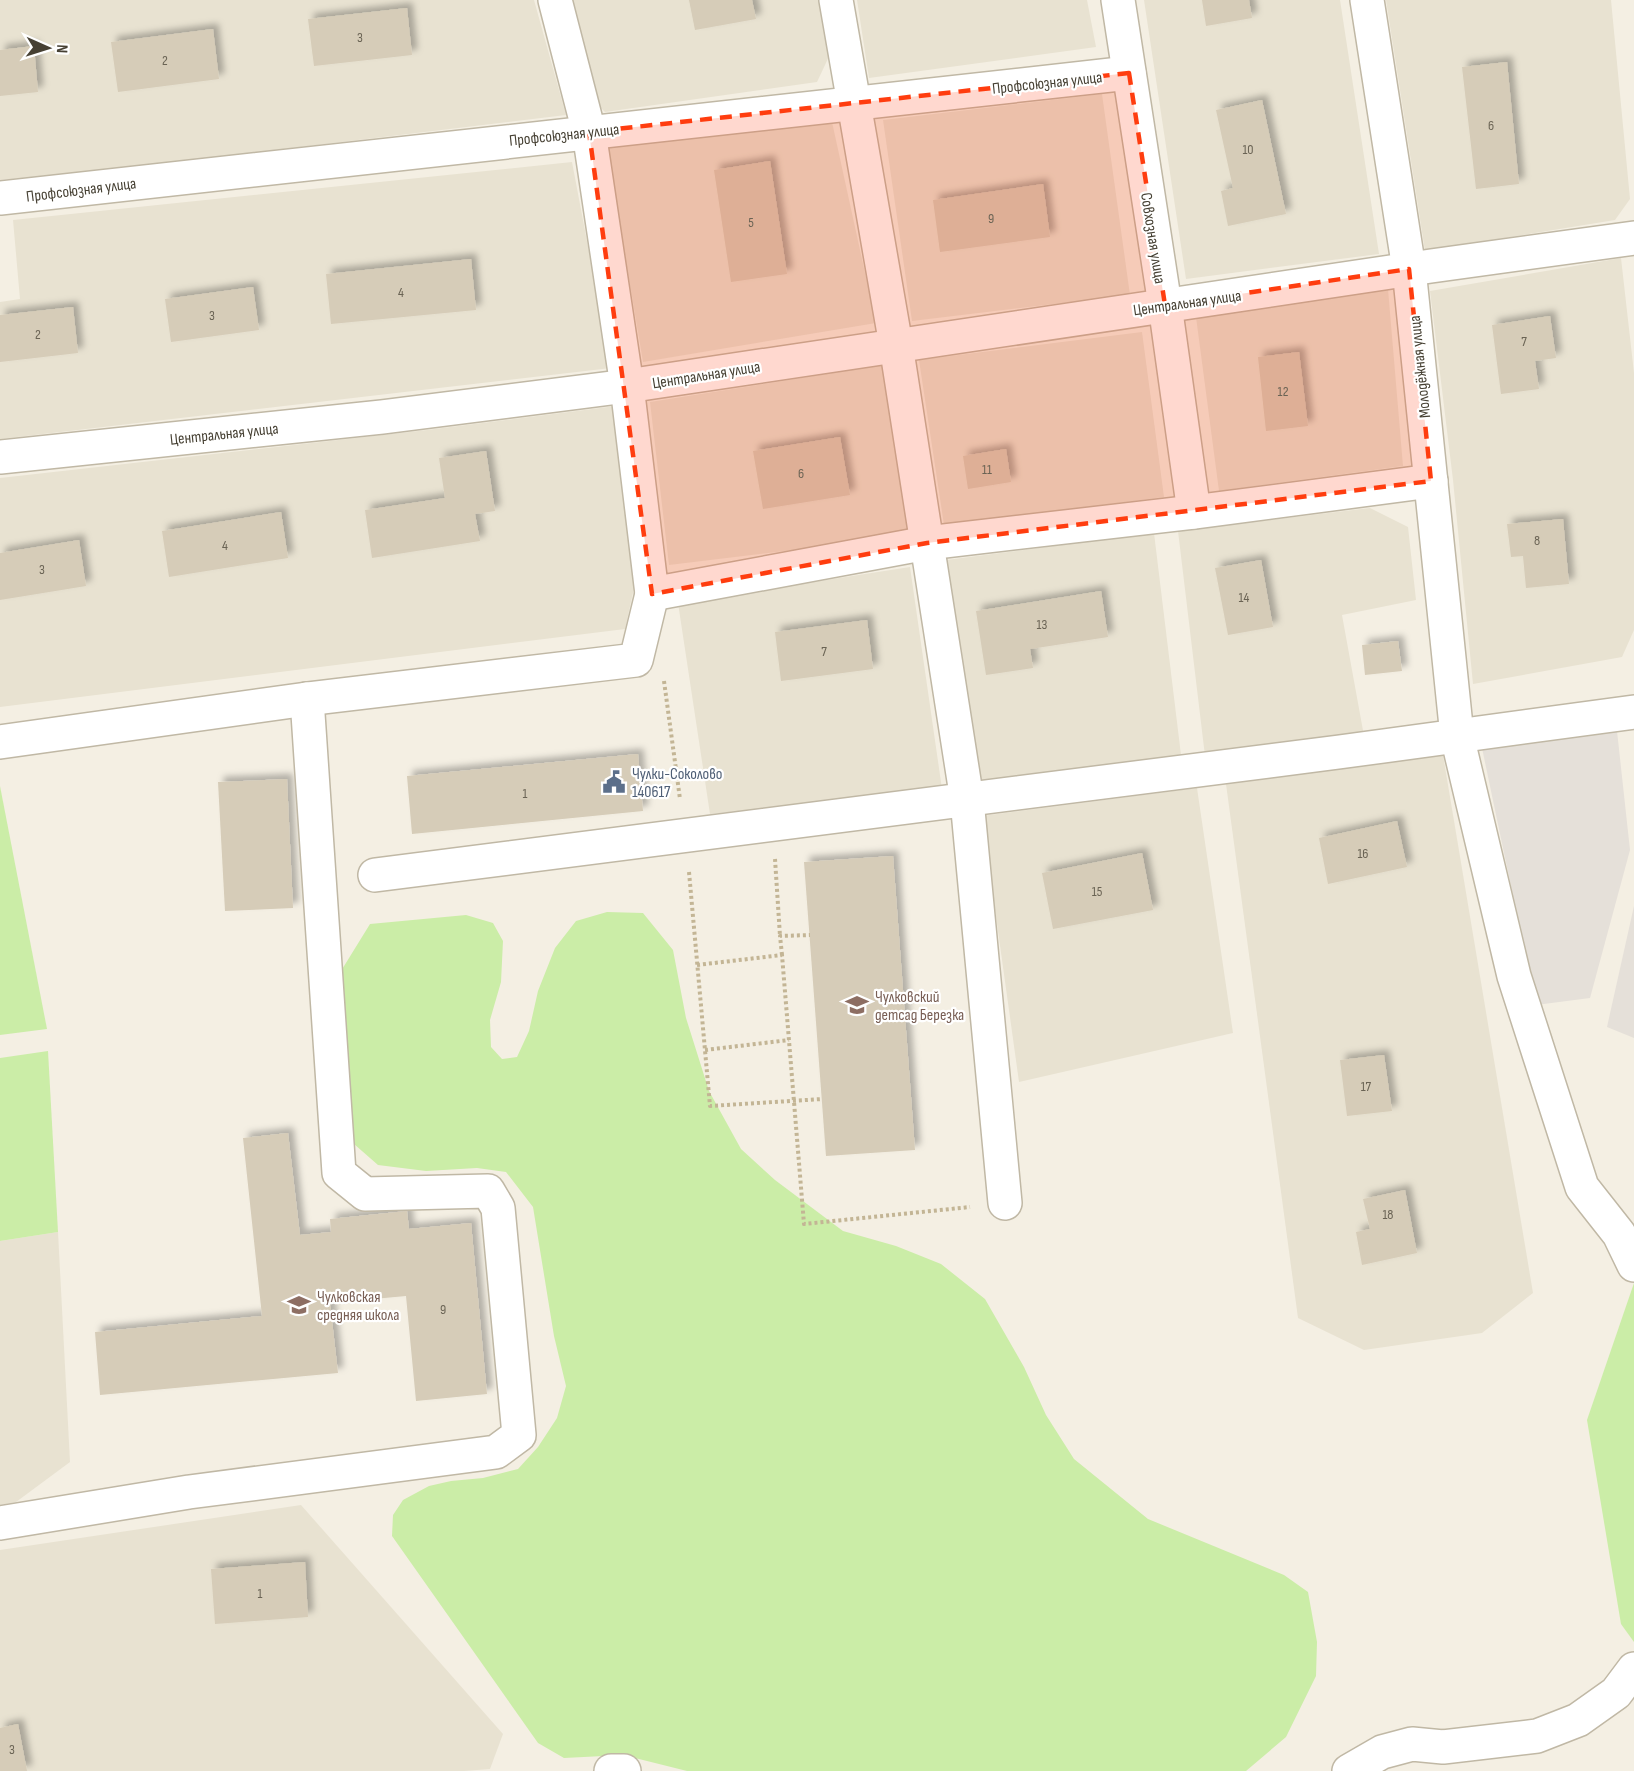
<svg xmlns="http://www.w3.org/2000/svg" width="1634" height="1771" font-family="'Sofia Sans Condensed',sans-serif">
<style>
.residential{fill:#e8e2d1}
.industrial{fill:#e5e0d9}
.green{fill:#cbeda7}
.building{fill:#d6ccb8;filter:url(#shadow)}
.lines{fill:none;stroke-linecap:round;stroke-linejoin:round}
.minor-casing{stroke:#c0b8a5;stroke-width:36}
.path{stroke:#c3b595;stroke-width:4;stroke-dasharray:3 3;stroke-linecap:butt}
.minor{stroke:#fff;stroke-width:33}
.marked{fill:#ff3d0f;fill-opacity:0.2;stroke:#ff3d0f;stroke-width:4.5;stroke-dasharray:12 8;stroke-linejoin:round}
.labels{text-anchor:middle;stroke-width:4.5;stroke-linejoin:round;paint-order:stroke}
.number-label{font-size:14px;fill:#6a6354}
.street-label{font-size:16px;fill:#464033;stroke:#fff}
.service-label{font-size:16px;fill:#4e5e75;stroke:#fff;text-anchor:start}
.education-label{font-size:16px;fill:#785e54;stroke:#fff;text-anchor:start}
</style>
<defs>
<filter id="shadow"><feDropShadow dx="5.5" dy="-5.5" stdDeviation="3" flood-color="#0004"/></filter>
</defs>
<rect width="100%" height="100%" fill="#f4efe3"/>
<!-- residential -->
<g class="residential">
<polygon points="0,0 534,0 566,115 101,171 0,180"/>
<polygon points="571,0 824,0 832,50 817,82 605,112 594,101"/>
<polygon points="857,0 1087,0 1096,47 869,78"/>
<polygon points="1144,0 1340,0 1379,254 1186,279"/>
<polygon points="1386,0 1611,0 1630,199 1615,220 1425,251"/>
<polygon points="1102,94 1130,295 912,321 883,120"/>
<polygon points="832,122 876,323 643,362 607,148"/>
<polygon points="572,162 611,368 0,439 0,302 20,299 13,220"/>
<polygon points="1621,258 1634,373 1634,630 1622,657 1473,684 1453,480 1430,291"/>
<polygon points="1388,289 1403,466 1219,491 1196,317"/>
<polygon points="1142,332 1164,497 944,525 919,360"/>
<polygon points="883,365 908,536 669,565 650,402"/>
<polygon points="616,406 638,570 625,629 0,707 0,478 427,430"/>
<polygon points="1370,508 1408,527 1416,600 1342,615 1364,736 1205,756 1178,531"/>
<polygon points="1154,533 1181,755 978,785 946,560"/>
<polygon points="910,567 942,789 710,814 678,603"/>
<polygon points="1443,755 1533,1293 1482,1333 1364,1350 1298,1318 1226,784"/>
<polygon points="1197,788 1233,1033 1019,1082 982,816"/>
<polygon points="58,1232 70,1462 16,1502 0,1505 0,1241"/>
<polygon points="301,1505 503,1734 490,1769 464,1771 0,1771 0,1550"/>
</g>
<!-- industrial -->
<g class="industrial">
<polygon points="1617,731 1630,850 1590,998 1536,1005 1482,748"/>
<polygon points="1634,906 1634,1038 1607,1027"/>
</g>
<!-- green -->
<g class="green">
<polygon points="0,786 47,1029 0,1035"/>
<polygon points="607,912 643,913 673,950 686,1018 709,1091 741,1149 775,1180 843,1231 896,1246 941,1264 985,1299 1024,1367 1046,1415 1074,1459 1148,1519 1284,1575 1308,1592 1317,1642 1316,1676 1286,1737 1246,1771 687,1771 623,1755 564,1758 538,1743 392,1536 393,1515 403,1500 429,1486 451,1481 483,1478 518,1469 538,1447 557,1418 566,1386 554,1336 533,1207 506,1172 477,1168 426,1171 378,1165 354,1144 341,971 370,924 466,915 493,923 503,941 501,982 490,1020 491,1047 502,1059 517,1057 529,1031 538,991 555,948 576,921"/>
<polygon points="48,1051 58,1232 0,1241 0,1058"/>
<polygon points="1634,1283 1634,1642 1621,1624 1587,1420"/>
</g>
<!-- building -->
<g class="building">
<polygon points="689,0 752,0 756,19 695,30"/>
<polygon points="1202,0 1249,0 1252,18 1206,26"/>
<polygon points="407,8 412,55 314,66 308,19"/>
<polygon points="213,29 219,79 118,92 111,42"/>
<polygon points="34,46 38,92 0,96 0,50"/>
<polygon points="1507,62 1519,184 1476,189 1462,67"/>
<polygon points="1262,100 1286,214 1228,226 1221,191 1233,188 1216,110"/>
<polygon points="770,161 787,274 731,282 714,170"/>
<polygon points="1043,184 1050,237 940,252 933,200"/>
<polygon points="471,259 476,310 331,324 326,274"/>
<polygon points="253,287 259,330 171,342 165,299"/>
<polygon points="73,307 78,353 0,362 0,315"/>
<polygon points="1550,316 1556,358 1535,361 1539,389 1501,394 1492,325"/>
<polygon points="1299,352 1308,426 1266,431 1258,357"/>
<polygon points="840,437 850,495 763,509 753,451"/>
<polygon points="1006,449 1011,482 968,489 963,456"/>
<polygon points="486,451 495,511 475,514 480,541 372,558 365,510 445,498 439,458"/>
<polygon points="281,512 288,558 169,577 162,531"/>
<polygon points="1563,519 1569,584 1526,588 1523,556 1511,557 1507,524"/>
<polygon points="79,540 86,586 0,600 0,553"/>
<polygon points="1261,560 1273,627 1228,635 1215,568"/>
<polygon points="1101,591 1108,637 1030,649 1033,668 986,675 976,611"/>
<polygon points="867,620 873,669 781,681 775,632"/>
<polygon points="1398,641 1402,671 1365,675 1362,645"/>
<polygon points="638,754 643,811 412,834 407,776"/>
<polygon points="287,779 293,908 225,911 218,782"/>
<polygon points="1397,821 1407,867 1328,884 1319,838"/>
<polygon points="1142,853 1153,910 1053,929 1042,873"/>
<polygon points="893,856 915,1150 826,1156 804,862"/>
<polygon points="1384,1055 1392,1111 1347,1116 1340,1060"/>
<polygon points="288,1133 300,1235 331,1232 330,1219 407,1211 409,1229 471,1223 487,1394 416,1401 406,1296 330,1303 338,1373 100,1395 95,1332 262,1316 243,1138"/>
<polygon points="1405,1190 1417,1253 1362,1265 1356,1232 1370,1229 1363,1199"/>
<polygon points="305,1562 308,1617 215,1624 211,1569"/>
<polygon points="18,1724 27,1771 0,1771 0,1728"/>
</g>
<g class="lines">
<!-- minor casing -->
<g class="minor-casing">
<g id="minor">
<polyline points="555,0 589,132 627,386 652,594 927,543 1194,512 1431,481"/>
<polyline points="836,0 896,345 967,800 1005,1203"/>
<polyline points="1118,0 1165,305 1194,512"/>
<polyline points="1367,0 1409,269 1457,736 1514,976 1582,1187 1619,1234 1634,1265"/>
<polyline points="0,198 1129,73"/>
<polyline points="0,457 382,417 627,386 1431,266 1634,238"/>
<polyline points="0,742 307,699 636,660 652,594"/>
<polyline points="375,875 1339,752 1634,712"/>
<polyline points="0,1523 189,1492 496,1452 519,1435 498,1208 488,1191 365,1194 339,1173 307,699"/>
<polyline points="611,1771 624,1771"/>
<polyline points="1349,1771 1382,1752 1412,1744 1443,1747 1537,1736 1578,1720 1616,1693 1634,1669"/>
</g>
</g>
<!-- path -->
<g class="path">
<polyline points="664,681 680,799"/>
<polyline points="775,859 780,936"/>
<polyline points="689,872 710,1106 822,1099"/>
<polyline points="782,955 780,936 810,935"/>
<polyline points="697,965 782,955 804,1224 970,1207"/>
<polyline points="705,1050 789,1040"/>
</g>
<!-- minor -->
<use href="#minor" class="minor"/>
</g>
<!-- marked area -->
<path class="marked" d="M1129,73l36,232 244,-36 22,212 -504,62 -275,51 -63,-462z"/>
<!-- icons -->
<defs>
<g id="civic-bare" transform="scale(1.8)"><path d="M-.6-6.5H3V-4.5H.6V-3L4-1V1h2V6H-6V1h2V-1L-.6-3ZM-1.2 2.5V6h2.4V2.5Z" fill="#5c6f8a" stroke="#fff" stroke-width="2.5" paint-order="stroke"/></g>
<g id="school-bare" transform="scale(1.8)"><path d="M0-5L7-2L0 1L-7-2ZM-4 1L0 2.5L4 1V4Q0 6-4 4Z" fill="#8d6e63" stroke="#fff" stroke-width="2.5" paint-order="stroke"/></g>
</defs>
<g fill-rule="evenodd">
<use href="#civic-bare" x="614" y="782"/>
<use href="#school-bare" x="857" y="1005"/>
<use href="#school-bare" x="299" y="1305"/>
</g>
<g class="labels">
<!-- number labels -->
<g class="number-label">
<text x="360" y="42">3</text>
<text x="165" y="65">2</text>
<text x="1491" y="130">6</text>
<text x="1248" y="154">10</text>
<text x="991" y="223">9</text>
<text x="751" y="227">5</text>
<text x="401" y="297">4</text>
<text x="212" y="320">3</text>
<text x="38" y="339">2</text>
<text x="1524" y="346">7</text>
<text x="1283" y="396">12</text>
<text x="987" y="474">11</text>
<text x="801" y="478">6</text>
<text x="1537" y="545">8</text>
<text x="225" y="550">4</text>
<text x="42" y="574">3</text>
<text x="1244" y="602">14</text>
<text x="1042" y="629">13</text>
<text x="824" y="656">7</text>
<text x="525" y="798">1</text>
<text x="1363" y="858">16</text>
<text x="1097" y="896">15</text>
<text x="1366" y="1091">17</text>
<text x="1388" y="1219">18</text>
<text x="443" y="1314">9</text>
<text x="260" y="1598">1</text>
<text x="12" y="1754">3</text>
</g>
<!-- street labels -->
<g class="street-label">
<text transform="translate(1047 82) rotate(-6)" y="6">Профсоюзная улица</text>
<text transform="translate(564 134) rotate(-6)" y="6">Профсоюзная улица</text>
<text transform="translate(81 189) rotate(-7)" y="6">Профсоюзная улица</text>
<text transform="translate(1154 238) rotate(81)" y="6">Совхозная улица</text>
<text transform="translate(1187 302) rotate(-8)" y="6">Центральная улица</text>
<text transform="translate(1419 367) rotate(-96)" y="6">Молодёжная улица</text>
<text transform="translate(706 374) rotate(-9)" y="6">Центральная улица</text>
<text transform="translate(224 433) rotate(-6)" y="6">Центральная улица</text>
</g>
<!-- service labels -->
<g class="service-label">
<text x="632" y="779">Чулки-Соколово<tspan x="632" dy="18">140617</tspan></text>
</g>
<!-- education labels -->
<g class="education-label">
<text x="875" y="1002">Чулковский<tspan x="875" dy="18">детсад Березка</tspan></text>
<text x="317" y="1302">Чулковская<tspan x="317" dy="18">средняя школа</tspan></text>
</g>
</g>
<!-- north arrow -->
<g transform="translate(48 48) rotate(93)" stroke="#ffffff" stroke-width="4.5" paint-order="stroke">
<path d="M0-4.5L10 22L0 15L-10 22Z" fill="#464033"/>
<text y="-9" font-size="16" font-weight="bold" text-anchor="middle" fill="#464033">N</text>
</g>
</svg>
